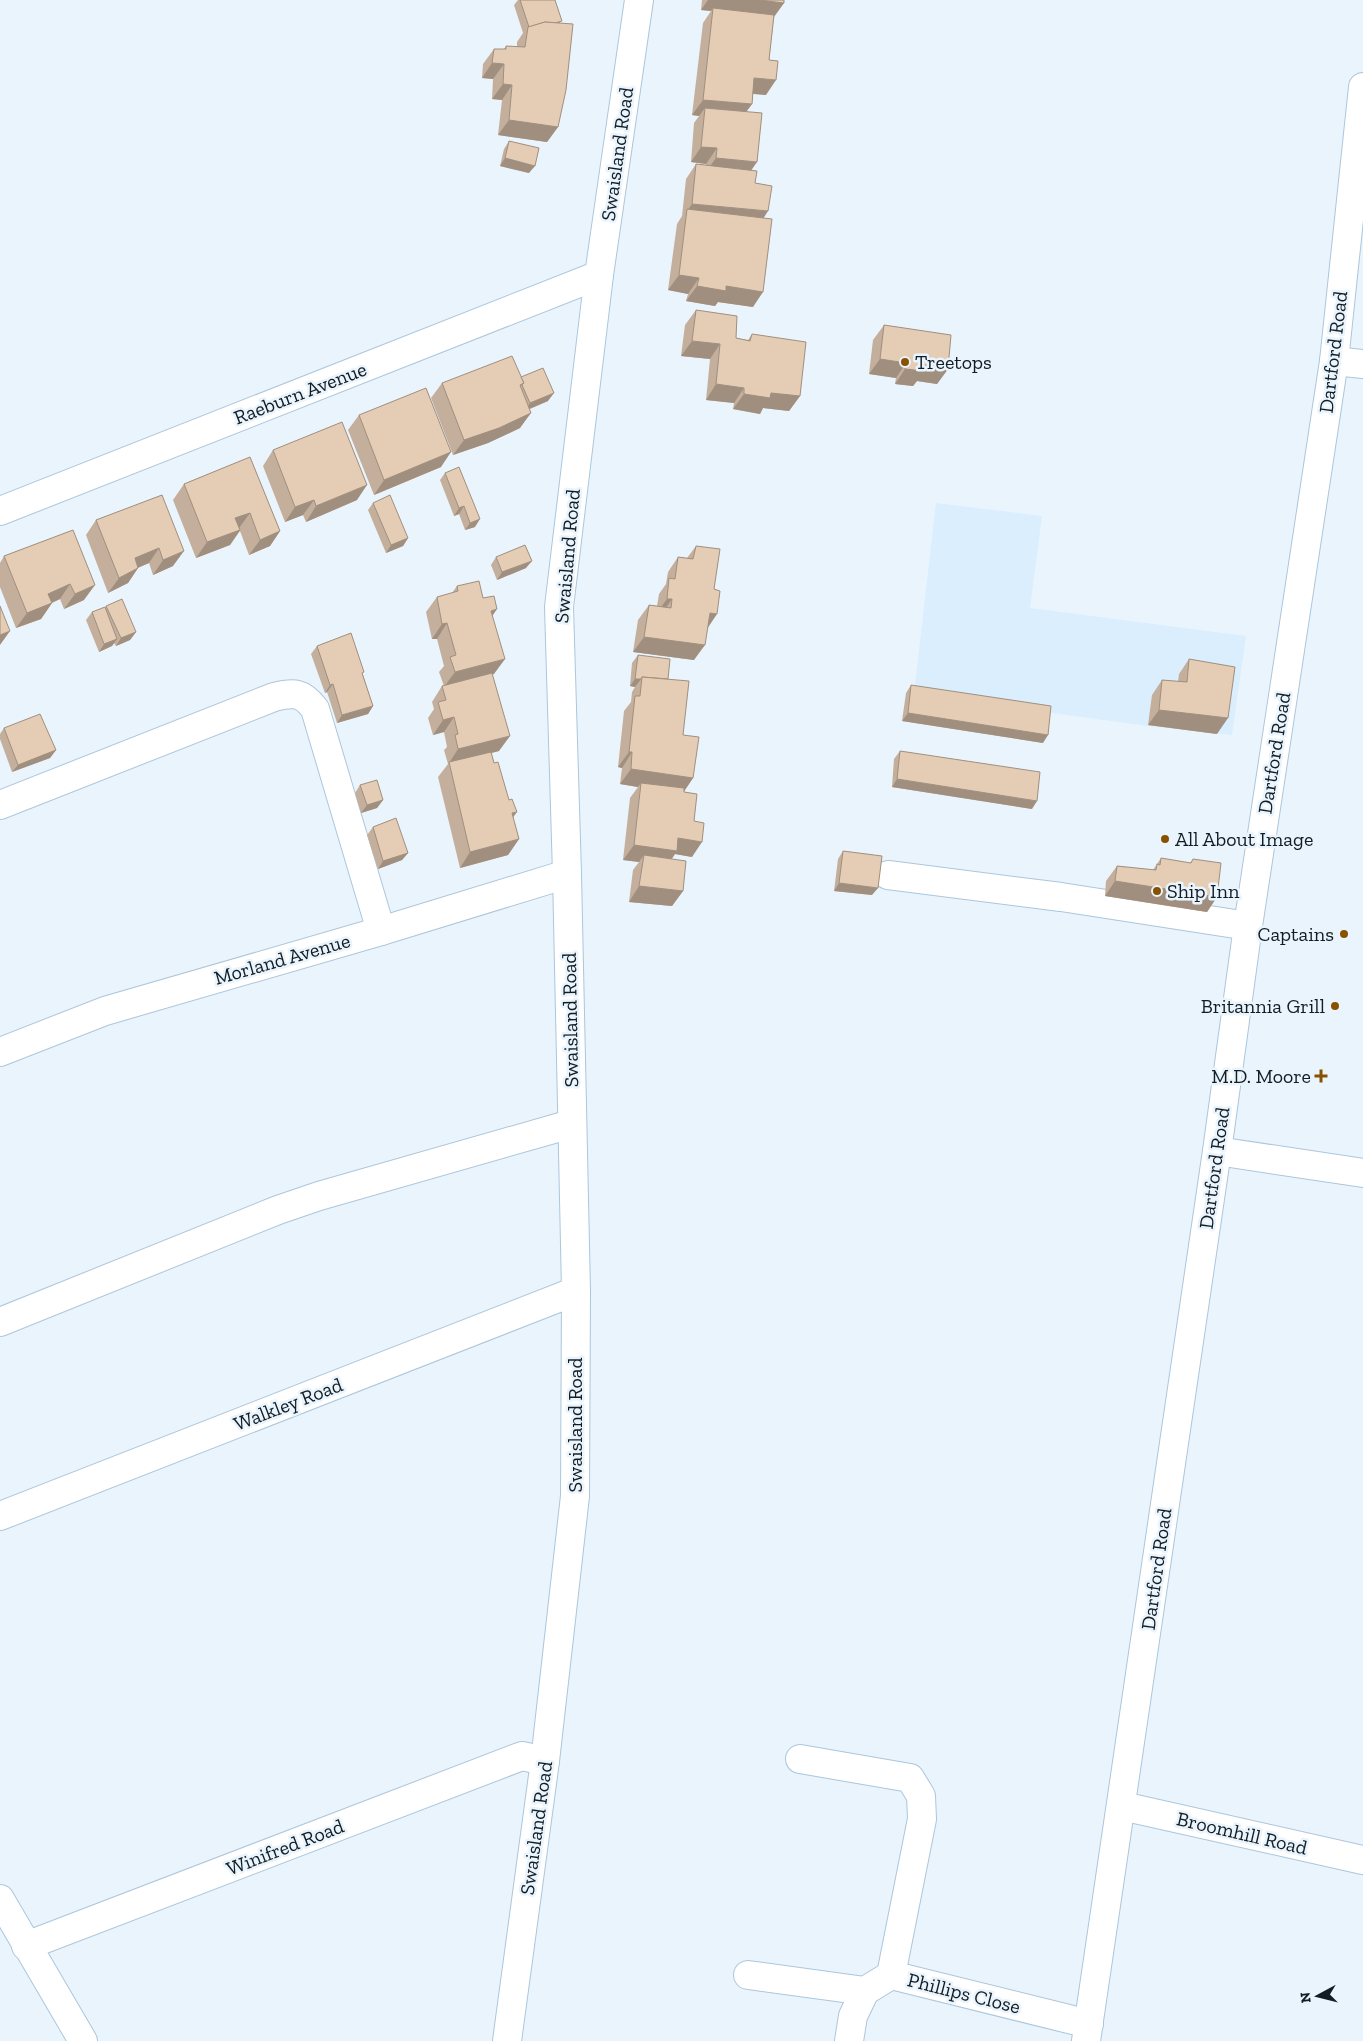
<svg xmlns="http://www.w3.org/2000/svg" width="1363" height="2041" font-family="'Zilla Slab',serif">
<style>
.built{fill:#daeefe}
.lines{fill:none;stroke-linecap:round;stroke-linejoin:round}
.minor-casing{stroke:#acc6db;stroke-width:30}
.major-casing{stroke:#acc6db;stroke-width:30}
.minor{stroke:#fff;stroke-width:28}
.major{stroke:#fff;stroke-width:28}
.wall{fill:#c4af9c}
.shaded-wall{fill:#a08f7f}
.building{fill:#e4ccb5;stroke:#a08f7f}
.poi-dot{fill:#885100;stroke:#eaf4fd;stroke-width:2}
.labels{text-anchor:middle;stroke-width:5;stroke-linejoin:round;paint-order:stroke}
.street-label{font-size:20px;fill:#121c23;stroke:#eaf4fd}
.poi-label{font-size:20px;fill:#121c23;stroke:#eaf4fd;text-anchor:start}
</style>
<rect width="100%" height="100%" fill="#eaf4fd"/>
<!-- built -->
<polygon class="built" points="936,503 1042,516 1030,608 1246,636 1232,735 1148,726 914,694"/>
<g class="lines">
<!-- minor casing -->
<g class="minor-casing">
<g id="minor">
<polyline points="1334,361 1363,364"/>
<polyline points="0,511 599,275"/>
<path d="M0,805l274,-108c20,-5 28,-5 41,12l66,222"/>
<polyline points="888,875 1061,897 1248,926"/>
<polyline points="0,1052 105,1011 381,931 567,874"/>
<polyline points="1217,1151 1363,1173"/>
<polyline points="0,1322 278,1210 319,1196 571,1124"/>
<polyline points="0,1516 576,1291"/>
<polyline points="800,1759 910,1778 921,1796 922,1819 891,1975"/>
<polyline points="1122,1806 1363,1860"/>
<polyline points="0,1899 83,2041"/>
<polyline points="26,1946 522,1756 545,1761"/>
<polyline points="748,1975 865,1991"/>
<polyline points="507,2041 545,1761 575,1496 576,1291 567,874 559,607 599,275 639,0"/>
<polyline points="849,2041 853,2016 865,1991 891,1975 1089,2024"/>
</g>
</g>
<!-- major casing -->
<g class="major-casing">
<polyline id="major" points="1086,2041 1217,1151 1248,926 1334,361 1363,87"/>
</g>
<!-- minor -->
<use href="#minor" class="minor"/>
<!-- major -->
<use href="#major" class="major"/>
</g>
<!-- wall -->
<g class="wall">
<polygon points="518,0 555,0 560,23 558,127 547,142 498,135 502,100 492,99 493,79 482,78 483,64 494,49 504,49 506,46 517,47 517,42 523,33 514,5"/>
<polygon points="702,0 784,0 784,3 774,17 769,60 766,95 753,94 752,104 746,112 751,170 764,218 753,307 718,302 715,306 686,301 688,294 668,290 677,224 682,216 686,179 696,164 706,165 706,164 691,162 694,123 699,116 692,115 703,23 711,11 701,10"/>
<polygon points="509,141 529,173 500,166 504,149"/>
<polygon points="696,310 736,338 748,340 752,334 800,396 789,411 763,408 760,414 733,409 734,403 706,400 710,359 681,356 685,325"/>
<polygon points="884,325 948,369 937,384 917,381 913,386 895,384 896,378 869,374 873,340"/>
<polygon points="521,377 548,401 530,409 520,428 488,443 453,455 431,398 442,383"/>
<polygon points="359,415 441,467 374,495 348,430"/>
<polygon points="273,450 357,500 306,522 303,515 285,522 263,466"/>
<polygon points="250,457 280,531 270,546 249,555 240,531 230,545 196,558 173,500 184,484"/>
<polygon points="445,473 475,527 465,530 459,514 454,516 440,480"/>
<polygon points="162,495 173,566 153,575 149,563 138,568 128,583 108,593 86,535 96,520"/>
<polygon points="373,503 408,538 403,546 386,553 368,510"/>
<polygon points="73,530 84,600 64,609 60,599 52,603 41,619 16,628 0,587 0,563 4,556"/>
<polygon points="696,546 708,627 694,660 633,652 638,620 649,605 657,606 659,594 666,584 668,572 678,557 687,558"/>
<polygon points="496,557 526,568 497,580 491,565"/>
<polygon points="457,586 483,598 493,616 494,674 492,675 499,751 491,753 513,817 519,839 508,855 460,868 438,777 448,764 444,750 447,747 444,732 433,735 428,718 434,709 432,702 442,686 444,686 439,672 444,666 437,639 432,639 426,612 437,597 452,593"/>
<polygon points="106,606 136,632 130,640 116,646 114,643 112,646 99,652 86,620 92,612 105,608"/>
<polygon points="317,646 363,675 373,706 368,714 337,723 327,692 325,693 311,654"/>
<polygon points="638,655 668,679 683,735 693,778 684,791 694,821 692,857 675,854 672,859 683,891 672,906 629,902 633,870 639,862 623,860 630,798 638,787 620,784 622,768 618,767 624,711 631,702 632,692 635,687 630,686 632,663"/>
<polygon points="1189,659 1217,734 1148,725 1152,695 1162,680 1178,682 1179,674"/>
<polygon points="911,685 1043,743 902,721 906,693"/>
<polygon points="4,728 56,750 50,758 12,772 0,739 0,734"/>
<polygon points="900,751 1032,809 892,787 894,759"/>
<polygon points="360,785 383,800 377,808 361,813 355,793"/>
<polygon points="373,827 408,853 402,860 378,869 367,835"/>
<polygon points="843,851 872,895 834,891 838,859"/>
<polygon points="1161,858 1190,863 1193,859 1217,897 1207,912 1105,896 1106,881 1117,866 1153,870"/>
</g>
<!-- shaded-wall -->
<g class="shaded-wall">
<polygon points="708,0 759,0 784,3 773,18 713,8 711,11 701,10"/>
<polygon points="492,63 504,64 493,79 482,78"/>
<polygon points="754,78 776,80 766,95 743,93"/>
<polygon points="503,84 512,85 502,100 492,99"/>
<polygon points="703,100 752,104 741,119 705,108 699,116 692,115"/>
<polygon points="509,120 558,127 547,142 498,135"/>
<polygon points="701,147 717,148 706,164 691,162"/>
<polygon points="505,158 535,166 529,173 500,166"/>
<polygon points="716,158 757,162 746,178 705,173"/>
<polygon points="692,204 768,211 758,227 687,211"/>
<polygon points="679,275 699,278 688,294 668,290"/>
<polygon points="697,286 726,286 763,292 753,307 718,302 715,306 686,301"/>
<polygon points="692,341 720,344 710,359 681,356"/>
<polygon points="880,359 906,363 896,378 869,374"/>
<polygon points="925,365 948,369 937,384 917,381 913,386 895,384 905,369"/>
<polygon points="716,384 744,388 734,403 706,400"/>
<polygon points="554,393 548,401 524,411 530,403"/>
<polygon points="771,393 800,396 789,411 763,408 760,414 733,409 744,394"/>
<polygon points="531,413 520,428 488,443 453,455 464,440"/>
<polygon points="451,452 441,467 374,495 384,480"/>
<polygon points="367,485 357,500 306,522 316,506"/>
<polygon points="314,500 303,515 285,522 295,507"/>
<polygon points="464,506 459,514 454,516 459,508"/>
<polygon points="250,513 239,528 235,518"/>
<polygon points="480,519 475,527 465,530 470,523"/>
<polygon points="240,530 230,545 196,558 207,542"/>
<polygon points="280,531 270,546 249,555 260,540"/>
<polygon points="408,538 403,546 386,553 391,545"/>
<polygon points="159,548 149,563 125,573 135,558"/>
<polygon points="184,551 173,566 153,575 163,560"/>
<polygon points="532,561 526,568 497,580 502,572"/>
<polygon points="138,568 128,583 108,593 119,578"/>
<polygon points="70,584 60,599 42,607 52,603 41,619 16,628 27,613 48,594"/>
<polygon points="95,585 84,600 64,609 75,594"/>
<polygon points="667,599 672,599 661,615 656,614"/>
<polygon points="497,609 487,624 491,611"/>
<polygon points="710,613 717,614 707,629"/>
<polygon points="447,623 437,639 432,639 442,624"/>
<polygon points="10,631 0,645 0,635"/>
<polygon points="136,632 130,640 116,646 121,638"/>
<polygon points="644,637 705,645 694,660 633,652"/>
<polygon points="117,639 112,646 99,652 104,644"/>
<polygon points="505,659 494,674 444,687 455,672"/>
<polygon points="635,679 641,679 635,687 630,686"/>
<polygon points="333,684 327,692 325,693 330,685"/>
<polygon points="373,706 368,714 337,723 342,715"/>
<polygon points="1159,710 1228,718 1217,734 1148,725"/>
<polygon points="908,713 1048,735 1043,743 902,721"/>
<polygon points="454,717 444,732 433,735 443,720"/>
<polygon points="510,736 499,751 449,764 449,763 458,749"/>
<polygon points="56,750 50,758 12,772 18,765"/>
<polygon points="629,752 632,752 622,768 618,767"/>
<polygon points="631,769 693,778 683,793 641,783 638,787 620,784"/>
<polygon points="897,779 1037,801 1032,809 892,787"/>
<polygon points="383,800 377,808 361,813 367,805"/>
<polygon points="517,812 506,827 512,813"/>
<polygon points="678,838 702,842 692,857 675,854 666,866 644,855 639,862 623,860 634,845"/>
<polygon points="519,839 508,855 460,868 470,852"/>
<polygon points="408,853 402,860 378,869 383,861"/>
<polygon points="1115,881 1217,897 1207,912 1105,896"/>
<polygon points="839,883 878,888 872,895 834,891"/>
<polygon points="639,886 683,891 672,906 629,902"/>
</g>
<!-- building -->
<g class="building">
<polygon points="520,0 555,0 562,21 555,23 545,22 529,27"/>
<polygon points="759,0 784,0 784,3"/>
<polygon points="713,8 774,15 769,60 778,61 776,80 754,78 752,104 703,100"/>
<polygon points="545,22 573,24 566,90 558,127 509,120 512,85 503,84 504,64 492,63 494,49 506,49 506,46 525,47 528,27"/>
<polygon points="705,108 762,113 757,162 716,158 717,148 701,147"/>
<polygon points="509,141 539,148 535,166 505,158"/>
<polygon points="696,164 757,171 755,183 772,186 768,211 692,204"/>
<polygon points="687,209 772,219 763,292 726,286 726,291 697,286 699,278 679,275"/>
<polygon points="696,310 737,316 736,338 750,341 752,334 806,342 800,396 771,393 770,398 744,394 744,388 716,384 720,344 692,341"/>
<polygon points="884,325 951,335 948,369 925,365 924,371 905,369 906,363 880,359"/>
<polygon points="512,356 524,383 520,385 531,413 499,428 464,440 442,383"/>
<polygon points="543,368 554,393 530,403 522,385 524,383 521,377"/>
<polygon points="426,388 451,452 384,480 359,415"/>
<polygon points="342,422 367,485 316,506 314,500 295,507 273,450"/>
<polygon points="250,457 280,531 260,540 250,513 235,518 240,530 207,542 184,484"/>
<polygon points="459,467 480,519 470,523 464,506 459,508 445,473"/>
<polygon points="162,495 184,551 163,560 159,548 135,558 138,568 119,578 96,520"/>
<polygon points="390,495 408,538 391,545 373,503"/>
<polygon points="73,530 95,585 75,594 70,584 48,594 52,603 27,613 4,556"/>
<polygon points="525,545 532,561 502,572 496,557"/>
<polygon points="696,546 720,549 714,589 720,591 717,614 710,613 705,645 644,637 649,605 671,608 672,599 667,599 669,578 675,579 678,557 693,559"/>
<polygon points="479,581 483,598 494,596 497,609 491,611 505,659 455,672 450,657 456,655 447,623 442,624 437,597 458,591 457,586"/>
<polygon points="122,599 136,632 121,638 106,606"/>
<polygon points="0,606 10,631 0,635"/>
<polygon points="105,607 117,639 104,644 92,612"/>
<polygon points="351,633 364,672 362,673 373,706 342,715 333,684 330,685 317,646"/>
<polygon points="638,655 670,659 668,679 642,677 641,679 635,679"/>
<polygon points="1189,659 1235,667 1228,718 1159,710 1162,680 1187,682"/>
<polygon points="492,673 510,736 458,749 455,735 458,734 454,717 443,720 438,702 446,700 442,686"/>
<polygon points="642,677 689,681 683,735 699,737 693,778 631,769 632,752 629,752 635,696 640,696"/>
<polygon points="911,685 1051,706 1048,735 908,713"/>
<polygon points="40,714 56,750 18,765 4,728"/>
<polygon points="900,751 1040,772 1037,801 897,779"/>
<polygon points="491,752 494,763 498,762 509,800 512,799 517,812 512,813 519,839 470,852 449,762"/>
<polygon points="377,780 383,800 367,805 360,785"/>
<polygon points="641,783 684,788 684,792 697,794 694,821 704,823 702,842 678,838 677,851 634,845"/>
<polygon points="396,818 408,853 383,861 373,827"/>
<polygon points="843,851 882,856 878,888 839,883"/>
<polygon points="644,855 686,861 683,891 639,886"/>
<polygon points="1161,858 1191,863 1193,859 1221,863 1217,897 1115,881 1117,866 1156,870 1157,864 1160,865"/>
</g>
<!-- markers -->
<g class="poi-dot">
<circle cx="905" cy="362" r="5"/>
<circle cx="1165" cy="839" r="5"/>
<circle cx="1157" cy="891" r="5"/>
<circle cx="1344" cy="934" r="5"/>
<circle cx="1335" cy="1006" r="5"/>
<path d="M1318.5 1068.5h5v5h5v5h-5v5h-5v-5h-5v-5h5z"/>
</g>
<g class="labels">
<!-- street labels -->
<g class="street-label">
<text transform="translate(617 154) rotate(-82)" y="7">Swaisland Road</text>
<text transform="translate(1333 352) rotate(-83)" y="7">Dartford Road</text>
<text transform="translate(300 393) rotate(-21)" y="7">Raeburn Avenue</text>
<text transform="translate(567 556) rotate(-85)" y="7">Swaisland Road</text>
<text transform="translate(1274 753) rotate(-81)" y="7">Dartford Road</text>
<text transform="translate(282 959) rotate(-16)" y="7">Morland Avenue</text>
<text transform="translate(570 1020) rotate(-91)" y="7">Swaisland Road</text>
<text transform="translate(1214 1168) rotate(-82)" y="7">Dartford Road</text>
<text transform="translate(288 1404) rotate(-21)" y="7">Walkley Road</text>
<text transform="translate(575 1425) rotate(-90)" y="7">Swaisland Road</text>
<text transform="translate(1156 1569) rotate(-82)" y="7">Dartford Road</text>
<text transform="translate(536 1828) rotate(-82)" y="7">Swaisland Road</text>
<text transform="translate(1242 1833) rotate(13)" y="7">Broomhill Road</text>
<text transform="translate(285 1847) rotate(-21)" y="7">Winifred Road</text>
<text transform="translate(964 1993) rotate(14)" y="7">Phillips Close</text>
</g>
<!-- poi labels -->
<g class="poi-label">
<text x="915" y="369">Treetops</text>
<text x="1175" y="846">All About Image</text>
<text x="1167" y="898">Ship Inn</text>
<text x="1334" y="941" text-anchor="end">Captains</text>
<text x="1325" y="1013" text-anchor="end">Britannia Grill</text>
<text x="1311" y="1083" text-anchor="end">M.D. Moore</text>
</g>
</g>
<!-- north arrow -->
<g transform="translate(1318 1996) rotate(263)" stroke="#eaf4fd" stroke-width="4" paint-order="stroke">
<path d="M0-4L9 19L0 12L-9 19Z" fill="#121c23"/>
<text y="-8" font-size="14" font-weight="bold" text-anchor="middle" fill="#121c23">N</text>
</g>
</svg>
